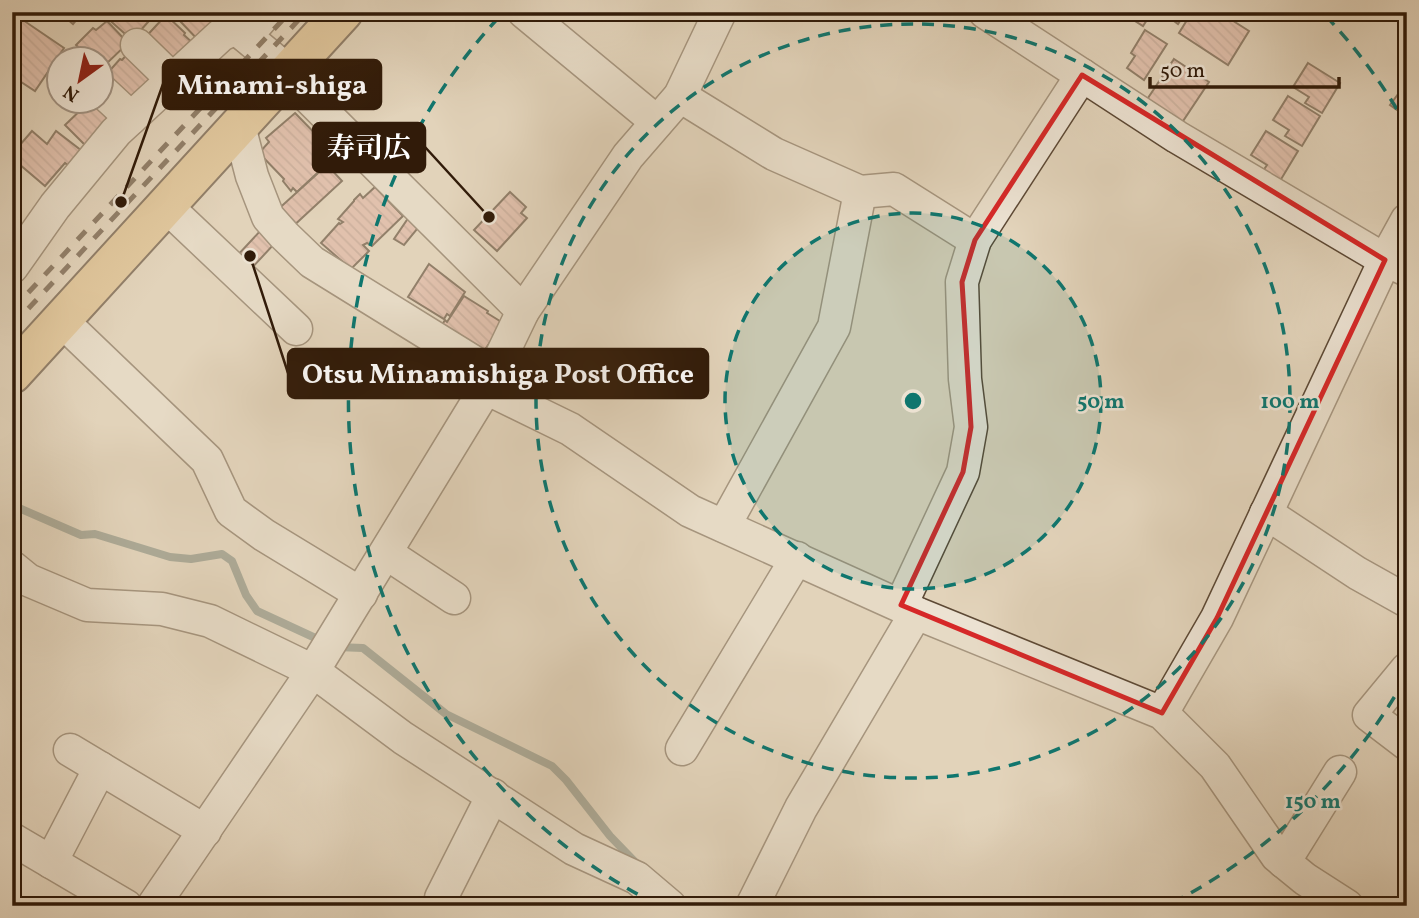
<svg xmlns="http://www.w3.org/2000/svg" width="1419" height="918" font-family="Vollkorn,'Noto Serif JP',serif">
<style>
.lines{fill:none;stroke-linecap:round;stroke-linejoin:round}
.stream{stroke:#6d796e;stroke-width:8}
.building{fill:url(#building-back-hatch);stroke:#311b09;stroke-width:2}
.minor-casing{stroke:#5d4935;stroke-width:35}
.major-casing{stroke:#311b09;stroke-width:42}
.minor{stroke:#ece2d2;stroke-width:32}
.major{stroke:#e1ba7d;stroke-width:38}
.rail{stroke:#311b09;stroke-width:5;stroke-dasharray:12 12;stroke-linecap:butt}
.marked{fill:none;stroke:#d62828;stroke-width:5;stroke-linejoin:round}
.ring{fill:none;stroke:#0f766e;stroke-width:3.5;stroke-dasharray:12 9}
.centre{fill:#0f766e;stroke:#ece2d2;stroke-width:3.5}
.ring-label{font-size:21px;text-anchor:middle;font-weight:bold;fill:#0f766e;stroke:#ece2d2;stroke-width:5;stroke-linejoin:round;paint-order:stroke}
.leader{fill:none;stroke:#311b09;stroke-width:2.5}
.callout-dot{fill:#311b09;stroke:#ece2d2;stroke-width:2.5}
.callout{fill:#311b09;stroke:#311b09;stroke-width:2.5}
.callout-label{font-size:28px;text-anchor:middle;font-weight:bold;fill:#fff}
</style>
<defs>
<pattern id="building-back-hatch" width="6" height="6" patternUnits="userSpaceOnUse" patternTransform="scale(1.75)"><rect width="6" height="6" fill="#e0ab9d"/><path d="M-1 5l2 2M0 0l6 6M5-1l2 2" fill="none" stroke="#b68a7e"/></pattern>
</defs>
<rect width="100%" height="100%" fill="#e2d3ba"/>
<filter id="stains"><feTurbulence type="fractalNoise" baseFrequency=".00286" numOctaves="4"/><feColorMatrix values="0 0 0 0 .2 0 0 0 0 .09 0 0 0 0 .02 0 0 0 .5 -.17"/></filter>
<radialGradient id="worn" r=".72"><stop offset=".6" stop-color="#630" stop-opacity="0"/><stop offset="1" stop-color="#630" stop-opacity=".3"/></radialGradient>
<g class="lines">
<!-- stream -->
<g class="stream">
<polyline points="12,505 81,535 95,534 170,557 191,559 222,554 232,561 246,595 257,611 324,642"/>
<polyline points="336,647 363,648 446,714 552,766 566,780 610,836 638,865"/>
</g>
</g>
<!-- building -->
<g class="building">
<polygon points="59,12 83,12 73,24"/>
<polygon points="111,12 157,12 132,40 106,17"/>
<polygon points="185,12 217,12 218,13 213,18 221,26 202,44 178,19"/>
<polygon points="1121,12 1152,12 1143,26"/>
<polygon points="1162,12 1186,12 1178,24"/>
<polygon points="1192,12 1219,12 1249,31 1228,65 1179,33"/>
<polygon points="166,15 185,33 184,35 195,45 172,71 141,42"/>
<polygon points="17,16 64,48 35,91 12,76 12,23"/>
<polygon points="107,21 128,43 102,68 102,60 86,60 77,49 78,47 76,45 93,28 96,30"/>
<polygon points="1145,30 1167,44 1144,80 1127,68 1135,56 1131,53"/>
<polygon points="132,49 158,72 135,103 105,76 120,59 122,60"/>
<polygon points="1174,59 1209,82 1181,124 1146,101"/>
<polygon points="1308,63 1340,83 1322,113 1305,103 1309,97 1293,87"/>
<polygon points="1407,82 1407,117 1390,105"/>
<polygon points="1288,96 1320,116 1302,146 1285,136 1289,130 1273,120"/>
<polygon points="95,102 112,114 104,122 111,128 89,149 65,125 87,104 90,107"/>
<polygon points="295,113 333,152 324,160 329,162 297,192 293,188 291,191 283,181 284,179 259,153 269,142 266,138"/>
<polygon points="32,131 47,144 56,131 82,151 70,167 65,163 45,186 12,158 12,154"/>
<polygon points="1266,131 1298,151 1280,181 1263,171 1267,165 1251,155"/>
<polygon points="327,165 342,181 290,229 274,213"/>
<polygon points="375,187 403,216 372,246 367,243 363,245 369,251 351,269 321,243 339,223 340,224 343,222 338,219 354,201 354,200 360,194 363,198"/>
<polygon points="510,192 526,207 521,213 527,218 497,251 474,230"/>
<polygon points="411,214 422,223 404,245 394,239"/>
<polygon points="262,229 275,243 249,271 235,258"/>
<polygon points="429,264 465,292 450,316 447,314 444,319 408,297"/>
<polygon points="464,296 488,311 487,313 503,323 484,351 442,325 445,320 447,322"/>
</g>
<g class="lines">
<!-- minor casing -->
<g class="minor-casing">
<g id="minor">
<polyline points="232,12 236,28 278,63 286,75 523,311"/>
<polyline points="524,12 657,122"/>
<polyline points="985,12 1177,137 1385,260 1407,270"/>
<polyline points="246,36 267,12"/>
<polyline points="137,45 173,80"/>
<polyline points="102,91 131,118"/>
<polyline points="680,96 774,154 860,192 894,189 975,240"/>
<polyline points="239,126 252,176 268,217 284,235 312,262 493,374"/>
<polyline points="166,206 296,329"/>
<polyline points="12,267 55,206 116,132 221,35 236,28"/>
<polyline points="62,321 207,460 231,511 264,535 361,594"/>
<polyline points="486,388 570,429 690,511 916,613 1162,713 1215,766 1277,856 1305,879 1347,906"/>
<polyline points="1266,513 1357,573 1407,601"/>
<polyline points="724,526 834,327 860,192"/>
<polyline points="386,553 454,598"/>
<polyline points="12,567 28,580 87,605 162,609 210,621 313,671 403,738 574,849 637,878 670,906"/>
<polyline points="901,605 963,472 971,427 965,379 962,282 975,240 1082,75"/>
<polyline points="1407,669 1369,715 1407,744"/>
<polyline points="1162,713 1217,618 1385,260 1407,220"/>
<polyline points="682,749 797,558"/>
<polyline points="70,750 205,831"/>
<polyline points="12,839 126,906"/>
<polyline points="51,862 100,768"/>
<polyline points="1284,862 1340,772"/>
<polyline points="441,898 493,795"/>
<polyline points="153,906 313,671 486,388 523,311 628,156 680,96 720,12"/>
<polyline points="752,906 801,808 916,613"/>
</g>
</g>
<!-- major casing -->
<g class="major-casing">
<polyline id="major" points="12,374 343,12"/>
</g>
<!-- minor -->
<use href="#minor" class="minor"/>
<!-- major -->
<use href="#major" class="major"/>
<!-- rail -->
<g class="rail">
<polyline points="12,310 290,12"/>
<polyline points="12,326 306,12"/>
</g>
</g>
<!-- marked area -->
<path d="M0 0H1419V918H0ZM1082,75l303,185 -168,358 -55,95 -261,-108 62,-133 8,-45 -9,-145 13,-42z" fill="#e2d3ba" fill-opacity=".55" fill-rule="evenodd"/>
<path class="marked" d="M1082,75l303,185 -168,358 -55,95 -261,-108 62,-133 8,-45 -9,-145 13,-42z"/>
<!-- distance rings -->
<circle cx="913" cy="401" r="188" fill="#0f766e" fill-opacity=".12"/>
<g class="ring">
<circle cx="913" cy="401" r="188"/>
<circle cx="913" cy="401" r="377"/>
<path d="M1405 679A565 565 0 0 1 1170 904M656 904A565 565 0 0 1 500 16M1326 16A565 565 0 0 1 1405 123"/>
</g>
<circle cx="913" cy="401" r="10" class="centre"/>
<g class="ring-label">
<text x="1101" y="408">50 m</text>
<text x="1290" y="408">100 m</text>
<text x="1313" y="808">150 m</text>
</g>
<!-- callouts -->
<path class="leader" d="M121 202L163 84M489 217L425 147M250 256L288 373"/>
<g class="callout-dot">
<circle cx="121" cy="202" r="7"/>
<circle cx="489" cy="217" r="7"/>
<circle cx="250" cy="256" r="7"/>
</g>
<g class="callout">
<rect x="163" y="60" width="218" height="49" rx="7"/>
<rect x="313" y="123" width="112" height="49" rx="7"/>
<rect x="288" y="349" width="420" height="49" rx="7"/>
</g>
<g class="callout-label">
<text x="272" y="94">Minami-shiga</text>
<text x="369" y="157">寿司広</text>
<text x="498" y="383">Otsu Minamishiga Post Office</text>
</g>
<!-- margin -->
<rect width="1419" height="918" fill="none" stroke="#e2d3ba" stroke-width="42"/>
<rect x="14" y="14" width="1391" height="890" fill="none" stroke="#311b09" stroke-width="3.5"/>
<rect x="21" y="21" width="1377" height="876" fill="none" stroke="#311b09" stroke-width="2"/>
<!-- north arrow -->
<g transform="translate(80 80) rotate(213)"><circle r="33" fill="#ece2d2" stroke="#a19282" stroke-width="2"/>
<path d="M0-5L12 26L0 18L-12 26Z" fill="#8f2418"/>
<text y="-10" font-size="19" font-weight="bold" text-anchor="middle" fill="#311b09">N</text>
</g>
<!-- scale -->
<path d="M1150 77v10h189v-10" fill="none" stroke="#311b09" stroke-width="3.5"/>
<text x="1160" y="77" font-size="21" fill="#311b09" stroke="#ece2d2" stroke-width="5" paint-order="stroke">50 m</text>
<rect width="100%" height="100%" filter="url(#stains)"/>
<rect width="100%" height="100%" fill="url(#worn)"/>
</svg>
